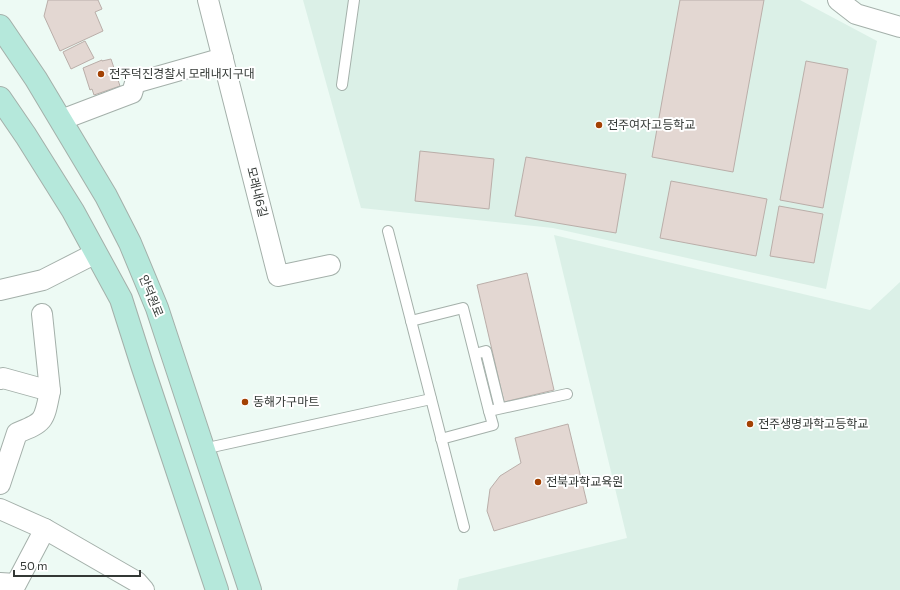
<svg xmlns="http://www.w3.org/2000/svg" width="900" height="590" font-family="Commissioner,'Noto Sans KR',sans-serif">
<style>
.built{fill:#dbf0e7}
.building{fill:#e3d7d2;stroke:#baaea9}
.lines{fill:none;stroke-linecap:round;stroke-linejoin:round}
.lane-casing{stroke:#a4b0aa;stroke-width:12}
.street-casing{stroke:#a4b0aa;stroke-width:22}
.secondary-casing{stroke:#a4b0aa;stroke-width:24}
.lane{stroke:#fff;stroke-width:10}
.street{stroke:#fff;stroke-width:20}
.secondary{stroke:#b5e8db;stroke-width:22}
.poi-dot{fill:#a34103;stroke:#fff;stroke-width:1.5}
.labels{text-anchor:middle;stroke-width:4;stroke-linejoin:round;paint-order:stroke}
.poi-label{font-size:12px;fill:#333835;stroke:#fff;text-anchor:start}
.street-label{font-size:12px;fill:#333835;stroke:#fff}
</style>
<rect width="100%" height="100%" fill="#edfaf4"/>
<!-- built -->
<g class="built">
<polygon points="303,0 800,0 877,41 826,289 553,228 361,208"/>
<polygon points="554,235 870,310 900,282 900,590 457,590 459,579 627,538"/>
</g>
<!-- building -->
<g class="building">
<polygon points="48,0 98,0 102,9 95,12 103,31 60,51 44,16"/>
<polygon points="680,0 764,0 733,172 652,157"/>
<polygon points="85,41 94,58 71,69 63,52"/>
<polygon points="111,59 120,86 94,95 92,89 90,90 83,68 102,60 102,61"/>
<polygon points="806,61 848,69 823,208 780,200"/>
<polygon points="420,151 494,159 489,209 415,201"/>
<polygon points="526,157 626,174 616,233 515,216"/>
<polygon points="671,181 767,199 756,256 660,238"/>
<polygon points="779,206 823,214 814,263 770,256"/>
<polygon points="527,273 554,390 504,402 477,285"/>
<polygon points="568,424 587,503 494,531 487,511 490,489 500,476 521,463 515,438"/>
</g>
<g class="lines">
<!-- lane casing -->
<g class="lane-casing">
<g id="lane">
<polyline points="342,85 354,0"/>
<polyline points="388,231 464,527"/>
<polyline points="411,321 463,308 489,411 567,394"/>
<polyline points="475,354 486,351 500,408"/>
<polyline points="441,439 493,425 489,411"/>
<polyline points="203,449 431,399"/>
</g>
</g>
<!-- street casing -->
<g class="street-casing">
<g id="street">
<polyline points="208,0 278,276 330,265"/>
<polyline points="838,0 856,14 900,27"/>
<polyline points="61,120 132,93 135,83 223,58"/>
<polyline points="0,290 43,280 96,253"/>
<polyline points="0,379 3,378 50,391"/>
<path d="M0,484l17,-51c28,-11 27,-12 33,-42l-8,-77"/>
<polyline points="0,509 45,529 137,582 144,590"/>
<polyline points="0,583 16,584 45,529"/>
</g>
</g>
<!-- secondary casing -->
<g class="secondary-casing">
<g id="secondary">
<polyline points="0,26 36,79 106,196 130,243 157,308 250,590"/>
<polyline points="0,98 26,136 73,211 121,299 142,365 217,590"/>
</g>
</g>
<!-- lane -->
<use href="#lane" class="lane"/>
<!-- street -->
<use href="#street" class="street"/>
<!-- secondary -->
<use href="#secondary" class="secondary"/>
</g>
<!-- markers -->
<g class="poi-dot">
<circle cx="101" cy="74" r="4"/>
<circle cx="599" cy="125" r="4"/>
<circle cx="245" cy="402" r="4"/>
<circle cx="750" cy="424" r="4"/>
<circle cx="538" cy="482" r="4"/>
</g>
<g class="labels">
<!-- poi labels -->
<g class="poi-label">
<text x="109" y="78">전주덕진경찰서 모래내지구대</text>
<text x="607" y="129">전주여자고등학교</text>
<text x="253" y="406">동해가구마트</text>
<text x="758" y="428">전주생명과학고등학교</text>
<text x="546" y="486">전북과학교육원</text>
</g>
<!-- street labels -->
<g class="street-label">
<text transform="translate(257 192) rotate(76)" y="4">모래내6길</text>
<text transform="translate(151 296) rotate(68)" y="4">안덕원로</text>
</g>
</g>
<!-- scale -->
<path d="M14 570v6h126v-6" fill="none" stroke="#333835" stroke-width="2"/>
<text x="20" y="570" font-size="12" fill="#333835" stroke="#ffffff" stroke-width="3" paint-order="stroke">50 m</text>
</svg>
